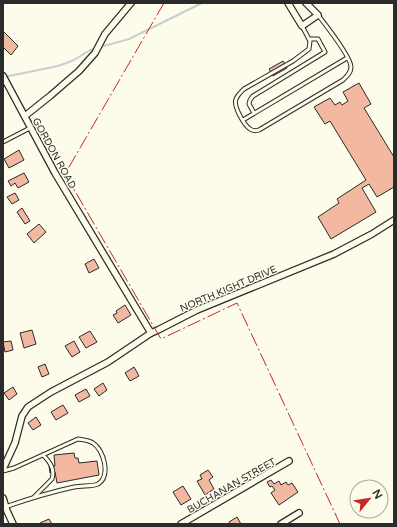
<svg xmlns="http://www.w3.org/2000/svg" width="397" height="527" font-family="'Varela Round',sans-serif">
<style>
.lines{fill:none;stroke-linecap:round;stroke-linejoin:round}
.stream{stroke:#c7d0d0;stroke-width:2}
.building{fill:#f2b8a0;stroke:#2b2b2b}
.service-casing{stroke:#2b2b2b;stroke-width:5}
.minor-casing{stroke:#2b2b2b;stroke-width:8}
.service{stroke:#fdfbea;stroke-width:3}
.minor{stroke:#fdfbea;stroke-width:5.5}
.power{stroke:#c62828;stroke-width:1;stroke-dasharray:14 3 2 3;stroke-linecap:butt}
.labels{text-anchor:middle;stroke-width:3;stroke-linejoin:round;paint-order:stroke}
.street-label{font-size:10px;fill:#2b2b2b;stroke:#fdfbea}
</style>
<rect width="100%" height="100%" fill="#fdfbea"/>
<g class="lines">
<!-- stream -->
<polyline class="stream" points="4,77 58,66 74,60 90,50 129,39 202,3"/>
</g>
<!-- building -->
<g class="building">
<polygon points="3,31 18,46 11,55 3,47"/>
<polygon points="283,61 287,68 273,76 269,69"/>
<polygon points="359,83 371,104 364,108 394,157 394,187 377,197 369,184 362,188 376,212 331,239 318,217 339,203 337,199 366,180 330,121 325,124 314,107 330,98 335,105 340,102 342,105 348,101 343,92"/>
<polygon points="19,150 24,160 9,168 4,159"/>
<polygon points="24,173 29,182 18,188 15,183 11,186 8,181"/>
<polygon points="15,193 19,200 12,204 7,197"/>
<polygon points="22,208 30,221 25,224 17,212"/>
<polygon points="39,224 46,232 34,243 27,234"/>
<polygon points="94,259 99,268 89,273 85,264"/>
<polygon points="125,305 131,315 118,323 113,315 117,313 116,311"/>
<polygon points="32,330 36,344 24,348 20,333"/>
<polygon points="90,331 97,342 86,348 79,337"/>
<polygon points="11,341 13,350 5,352 3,342"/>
<polygon points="74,341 80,352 72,357 65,346"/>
<polygon points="45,364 49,374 42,377 38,367"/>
<polygon points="134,367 139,376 130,381 125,373"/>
<polygon points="103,383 107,390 99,396 94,389"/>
<polygon points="13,387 17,394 9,400 4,393"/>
<polygon points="86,389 90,396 79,402 75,395"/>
<polygon points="63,405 68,413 56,420 51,412"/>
<polygon points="36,417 41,425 33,430 28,423"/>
<polygon points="74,453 75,458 78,458 79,463 97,461 99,475 57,483 55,472 50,473 49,466 55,466 54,455"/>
<polygon points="208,470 213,477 209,480 214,489 205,495 197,481 202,479 200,475"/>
<polygon points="271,480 274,484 279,481 281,485 286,482 288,485 292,483 298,492 279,505 271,493 275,490 272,486 270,487 267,482"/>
<polygon points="183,486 191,499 181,505 173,492"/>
<polygon points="237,517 241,524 230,524 229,522"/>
<polygon points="49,519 52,524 41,524 40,523"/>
</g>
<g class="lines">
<!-- service casing -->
<g class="service-casing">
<g id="service">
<path d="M302,26l8,15 -1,8 -16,12 -49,28c-3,3 -6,5 -8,10 -3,7 8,26 14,30 3,2 6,2 9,1l84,-50c4,-4 8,-7 8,-13 0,-10 -26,-43 -33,-52"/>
<polyline points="254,113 249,104 250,100 253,96 325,52 318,39 309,39"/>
<polyline points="243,120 347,58"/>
<polyline points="3,142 30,128"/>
<path d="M3,471l11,-3 64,-29c6,1 10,1 15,4 11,7 18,33 5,41 -7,3 -16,1 -24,3 -23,5 -46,12 -69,20"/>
<path d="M34,497l18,-18c3,-10 -2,-17 -9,-24"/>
</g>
</g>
<!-- minor casing -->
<g class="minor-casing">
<g id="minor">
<polyline points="288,3 302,26 318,15 306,3"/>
<polyline points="3,76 55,173 151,333"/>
<polyline points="25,116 50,96 79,71 95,53 105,34 131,3"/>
<polyline points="3,469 15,443 22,416 28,407 51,392 108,362 151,333 158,330 197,310 334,254 372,234 394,220"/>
<polyline points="3,498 7,511 13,524"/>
<polyline points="181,524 289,461"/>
<polyline points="281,524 299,513"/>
</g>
</g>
<!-- service -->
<use href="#service" class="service"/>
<!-- minor -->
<use href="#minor" class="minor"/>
<!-- power -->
<polyline class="power" points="164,3 65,174 161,339 237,303 340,524"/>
</g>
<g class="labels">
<!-- street labels -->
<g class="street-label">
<text transform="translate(55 153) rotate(61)" y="4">GORDON ROAD</text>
<text transform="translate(228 288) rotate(-23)" y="4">NORTH KIGHT DRIVE</text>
<text transform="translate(231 485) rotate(-30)" y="4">BUCHANAN STREET</text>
</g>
</g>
<!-- border -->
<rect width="397" height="527" fill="none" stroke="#2b2b2b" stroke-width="8"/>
<!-- north arrow -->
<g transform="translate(369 499) rotate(60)"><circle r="19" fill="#fdfbea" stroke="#a9a89e"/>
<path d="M0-3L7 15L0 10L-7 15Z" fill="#c62828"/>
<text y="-6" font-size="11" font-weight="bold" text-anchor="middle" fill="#2b2b2b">N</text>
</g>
</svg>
